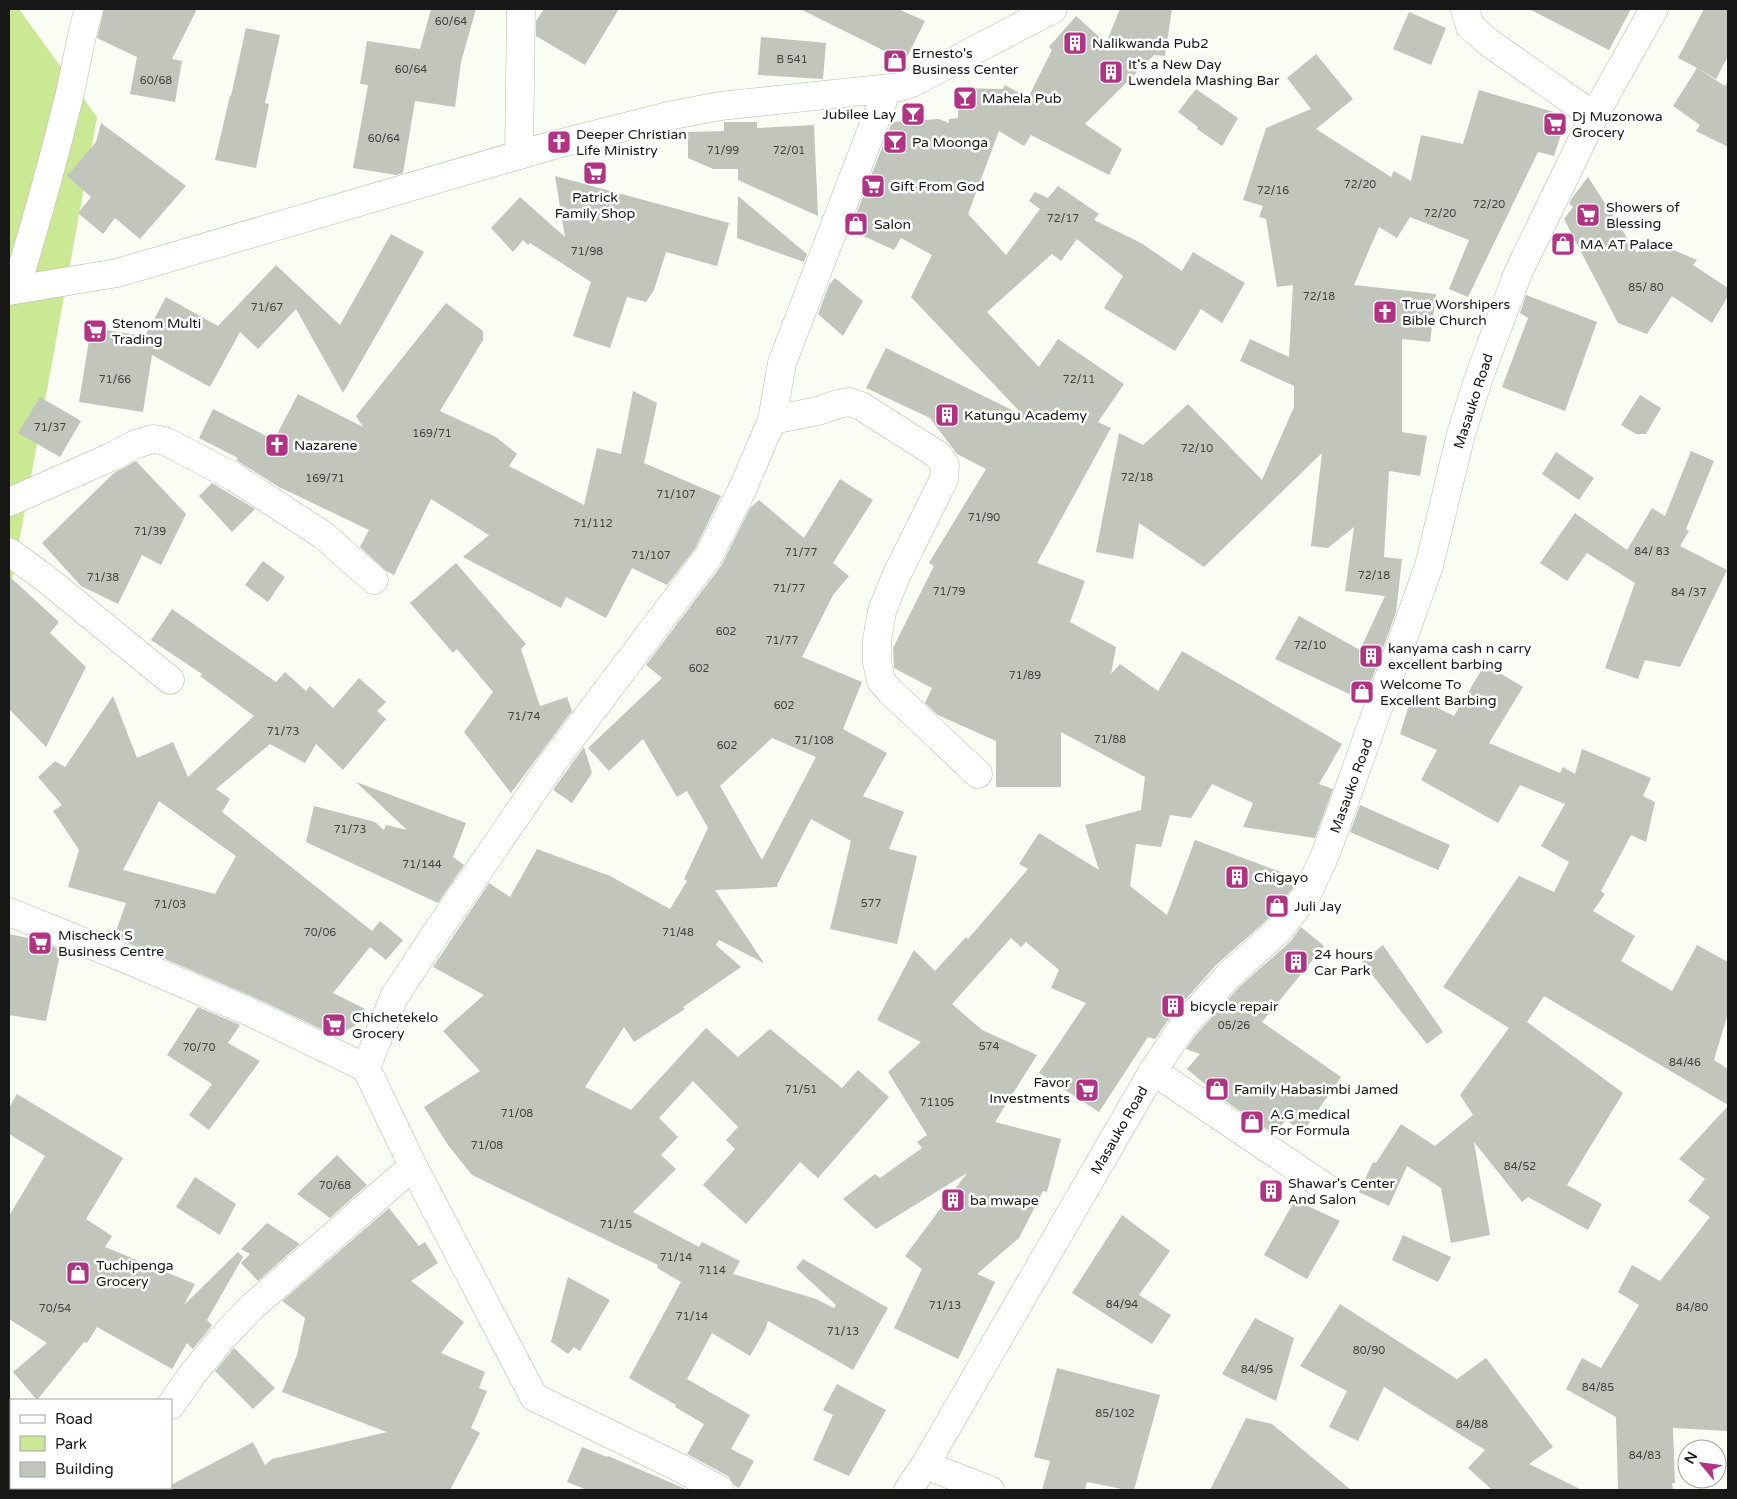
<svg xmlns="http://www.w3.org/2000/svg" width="1737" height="1499" font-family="'Varela Round',sans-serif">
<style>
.green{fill:#cbe895}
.building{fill:#c1c5bc;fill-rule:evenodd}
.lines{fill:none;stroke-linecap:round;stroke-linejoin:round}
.street-casing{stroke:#b6bab1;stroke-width:29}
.street{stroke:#fff;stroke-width:28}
.labels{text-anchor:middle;stroke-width:5;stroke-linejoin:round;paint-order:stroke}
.number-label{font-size:11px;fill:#42433f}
.poi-label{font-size:14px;fill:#171815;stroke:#fff;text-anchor:start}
.street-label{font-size:14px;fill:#171815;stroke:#fff}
</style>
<rect width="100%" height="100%" fill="#f9fdf4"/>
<!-- green -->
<polygon class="green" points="9,9 19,9 97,117 9,597"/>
<!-- building -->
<g class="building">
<polygon points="104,9 197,9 172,59 182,61 175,102 130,94 137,57 97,38"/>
<polygon points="431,9 476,9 461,62 455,107 415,101 403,173 396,175 353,168 368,85 360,84 367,41 420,49"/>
<polygon points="544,9 619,9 585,65 536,36 536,21"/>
<polygon points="800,9 898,9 925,21 905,61"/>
<polygon points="1120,9 1172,9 1165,56 1154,55 1085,124 1122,149 1109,175 1031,135 1024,146 999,131 968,214 1006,255 1040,209 1029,201 1035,192 1048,198 1058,186 1099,214 1094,220 1141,243 1182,271 1193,252 1245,283 1222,323 1201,309 1175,351 1104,308 1123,276 1077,239 1061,261 1052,254 987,312 1039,367 1058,339 1124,384 1098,422 1111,428 1037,563 1085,581 1070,622 1116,647 1111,674 1120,664 1158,691 1182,651 1342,744 1319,784 1333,789 1315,838 1243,827 1253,803 1212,784 1191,818 1170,815 1161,847 1136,844 1130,886 1167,915 1195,840 1297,878 1293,888 1267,920 1216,965 1171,1016 1155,1039 1148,1037 1099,1112 1039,1073 1086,1003 1051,988 1059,970 1026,942 1021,947 1011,938 952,1004 982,1030 1037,1055 995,1122 1061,1139 1047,1192 1043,1191 1019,1238 977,1274 995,1282 958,1359 894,1328 922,1269 905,1256 967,1173 876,1229 843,1199 875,1174 880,1178 922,1148 917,1142 927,1135 888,1072 921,1042 877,1020 914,950 935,971 966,937 968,939 1028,869 1019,864 1039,833 1099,870 1085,825 1141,810 1145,777 1061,732 1061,787 996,787 996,741 938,715 925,703 932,688 894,668 893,648 934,566 929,563 986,469 957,454 930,418 866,388 886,348 1024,416 911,297 932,255 901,238 894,250 850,230 892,122 939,119 949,123 949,119 958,118 958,88 1003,89 1005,85 1028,98 1052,50 1049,47 1076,16 1106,43"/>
<polygon points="1529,9 1631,9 1609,50"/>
<polygon points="1704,9 1728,9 1728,56 1716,79 1697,68 1725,86 1728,81 1728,147 1696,131 1700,125 1673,106 1697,68 1678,58"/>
<polygon points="1409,12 1446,28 1431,65 1393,49"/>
<polygon points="246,28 280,35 265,103 269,104 256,168 215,160 226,113 230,96 231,96"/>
<polygon points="761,37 826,43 823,79 758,75"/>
<polygon points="1316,54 1353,99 1316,129 1391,177 1394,171 1411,181 1421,135 1463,144 1479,90 1567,116 1554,156 1538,152 1468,297 1449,289 1469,240 1410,217 1397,238 1379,227 1354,285 1436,294 1430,342 1402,339 1402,432 1427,436 1420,476 1389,471 1384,557 1402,559 1396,612 1364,701 1275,659 1299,616 1360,650 1385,596 1345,591 1354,527 1328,548 1311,546 1322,453 1204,567 1139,523 1133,559 1096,552 1119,433 1143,445 1188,404 1262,480 1294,407 1294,386 1240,361 1250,339 1289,357 1293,285 1277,287 1266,219 1259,217 1263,206 1243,200 1266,128 1311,109 1287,78"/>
<polygon points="1196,89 1238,118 1222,146 1197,129 1198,127 1178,112"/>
<polygon points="724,122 757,122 757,128 814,125 818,216 738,180 738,169 713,169 688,158 688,132 724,131"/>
<polygon points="101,123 186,186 140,239 115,218 103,234 78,213 91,197 67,176 96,142"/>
<polygon points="555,176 729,223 717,266 666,252 654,290 646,302 627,297 610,348 573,336 591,282 530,243 528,245 523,240 513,252 491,228 520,197 565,237"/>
<polygon points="1588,177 1637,253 1648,239 1697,260 1693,265 1728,288 1728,296 1712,323 1672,296 1647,334 1618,323 1564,219 1573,207 1569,204 1572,198"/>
<polygon points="738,196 807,254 804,262 737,238"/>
<polygon points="391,234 424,252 343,393 296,309 258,349 240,332 210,387 152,355 143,412 79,402 91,328 145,336 166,297 218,326 276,265 340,325"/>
<polygon points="835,278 863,301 843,336 818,314 829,285"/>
<polygon points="1526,295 1597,322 1565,411 1502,387 1528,318 1520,313"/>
<polygon points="446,303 483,331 483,340 440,411 496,437 517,454 509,466 584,505 597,448 621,454 633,391 657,403 644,463 721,496 695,549 667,585 632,568 606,618 566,597 561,608 463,557 489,535 431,499 394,575 386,571 360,547 369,530 279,487 236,460 238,458 199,438 213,409 274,440 298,394 363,427 356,416"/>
<polygon points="1640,395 1661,408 1646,434 1636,434 1621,425"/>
<polygon points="40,397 81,421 60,457 18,433"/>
<polygon points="1691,451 1714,461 1686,529 1689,531 1680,546 1727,570 1680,667 1645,660 1638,679 1605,668 1635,583 1587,553 1567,581 1540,563 1575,513 1627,550 1652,508 1665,516"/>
<polygon points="1556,452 1594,478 1579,500 1542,474"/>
<polygon points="136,461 186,514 161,565 142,555 118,604 81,586 42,543 114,473"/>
<path d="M840,479l33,21 -40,63 16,13 -16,19 -31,62 60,25 -19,47 44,24 -24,43 41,16 -15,37 28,7 -20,88 -67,-15 21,-88 -40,-22 -34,66v2l-62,3 49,73 -45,-23 -3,5 25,22 -58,40 2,2 -51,33 -10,-15 -39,60 46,23 75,-82 32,29 32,-28 72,59 16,-18 31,27 -71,81 -18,-16 -54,62 -43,-39 32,-36 -9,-9 12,-13 -45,-46 -34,37 19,19 -17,18 15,14 -43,43 66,35 3,-5 38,19 -7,13 83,25 18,9 2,-3 -40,-37 7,-9 85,49 -35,62 -85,-49 -3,9 -15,26 -38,-23 -25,46 63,36 -19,34 23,12 -15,27 -5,-3 -6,-9 -41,-22 17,-30 -29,-17 1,-2 -47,-27 52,-96 -24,-14 1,-3 -186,-90 -24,-30 -24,-38 56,-36 -37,-40 41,-36 -51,-28 56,-84 21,14 27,-48 73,27 60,33 17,-28 -3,-2 24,-51 -21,-37 -10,6 -34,-58 -34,32 -21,-23 74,-70 -16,-13 75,-99 29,-58 9,-8 45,38zM772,738l44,19 -54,103 -42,-74z"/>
<polygon points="212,483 255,509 232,532 199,496"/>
<polygon points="263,561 285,577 268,602 245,585"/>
<polygon points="456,563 526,644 521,649 540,706 567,697 572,711 511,793 464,732 493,692 457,649 453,653 410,603"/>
<polygon points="9,576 59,622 50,633 86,667 46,747 9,709"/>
<path d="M172,609l104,73 9,-10 21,19 4,-5 23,22 26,-30 27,24 -9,9 9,8 -43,51 -27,-26 -11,19 -35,-19 -54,45 14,10 -8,13 150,119 8,-10 23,19 -17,20 -16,-13 -37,46 32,16 -10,17 -8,4 -18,3 -69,-33 -146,-63 12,-34 -58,-16 11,-37 -26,-39 9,-6 -24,-28 17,-16 10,6 48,-71 24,62 36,-16 15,35 66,-61 -54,-40 2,-2 -51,-34zM159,801l77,55 -21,38 -92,-24z"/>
<polygon points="1485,664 1523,687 1489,743 1560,773 1563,767 1575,774 1582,749 1651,778 1643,796 1655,802 1646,842 1631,835 1601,891 1605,894 1593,911 1635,936 1621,961 1672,991 1697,945 1728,962 1728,1013 1714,1060 1728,1069 1728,1105 1544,996 1527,1022 1623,1093 1567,1185 1602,1204 1588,1230 1528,1197 1522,1202 1474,1142 1490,1235 1451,1243 1441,1188 1407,1166 1389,1206 1359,1192 1373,1162 1376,1163 1401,1124 1435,1146 1473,1115 1460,1095 1509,1028 1443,987 1519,876 1554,892 1569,862 1541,846 1565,804 1520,785 1498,823 1421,780 1437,750 1400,734 1412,695 1454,716"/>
<polygon points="584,747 592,773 572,803 553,790"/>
<polygon points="356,782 466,823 453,857 464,865 438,903 306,842 314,806 375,822 384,830 386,825 407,830"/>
<polygon points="1360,805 1450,845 1438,870 1350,832"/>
<polygon points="1301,927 1324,946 1262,1022 1341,1077 1303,1132 1286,1120 1274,1134 1224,1100 1187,1069 1200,1054 1186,1049 1195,1036 1239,987 1289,943"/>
<polygon points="9,934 38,940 61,950 46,1021 9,1015"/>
<polygon points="1383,945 1443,1032 1427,1044 1362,962"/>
<polygon points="198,1007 240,1025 228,1043 260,1061 209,1130 189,1115 212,1084 167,1055"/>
<polygon points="17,1094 123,1158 86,1219 112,1236 105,1247 195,1284 184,1305 238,1252 243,1257 207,1320 212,1325 193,1349 187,1343 172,1369 97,1327 87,1343 84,1342 37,1400 13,1372 47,1343 9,1319 9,1216 45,1156 9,1134 9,1108"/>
<polygon points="1728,1106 1728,1431 1673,1428 1675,1483 1672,1483 1673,1490 1618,1490 1616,1417 1566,1389 1582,1358 1601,1368 1639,1305 1618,1292 1632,1265 1660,1281 1710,1217 1688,1201 1705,1179 1679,1159"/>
<polygon points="337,1155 367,1185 330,1218 297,1194"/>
<polygon points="195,1177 236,1204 220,1235 176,1207"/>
<polygon points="1295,1200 1340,1221 1307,1279 1264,1255"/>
<polygon points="389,1208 419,1246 425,1242 438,1263 411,1281 464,1322 441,1353 485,1372 479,1388 487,1391 471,1428 480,1433 450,1490 161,1490 166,1488 171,1488 171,1485 253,1442 265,1465 272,1459 387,1432 282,1392 297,1355 305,1318 282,1301"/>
<polygon points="1122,1215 1170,1251 1139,1295 1171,1315 1152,1344 1072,1293"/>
<polygon points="267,1223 300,1244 258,1281 241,1263 250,1254 241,1249"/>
<polygon points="1403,1235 1451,1257 1438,1282 1392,1260"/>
<polygon points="568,1277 610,1300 580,1351 574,1347 568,1354 551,1342"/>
<polygon points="1340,1304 1457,1379 1486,1358 1553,1447 1529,1464 1582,1490 1492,1490 1468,1468 1485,1450 1384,1387 1358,1441 1329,1427 1347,1391 1300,1366"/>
<polygon points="1255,1318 1294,1338 1276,1401 1222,1374"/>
<polygon points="234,1348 275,1388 253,1409 215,1371"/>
<polygon points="1057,1368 1160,1395 1134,1490 1127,1490 1087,1482 1085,1490 1042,1490 1050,1461 1034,1457"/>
<polygon points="837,1384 886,1410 849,1476 813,1460 833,1415 823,1410"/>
<polygon points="1246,1418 1272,1424 1351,1490 1210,1490"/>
<polygon points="582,1447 607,1457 608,1456 688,1490 587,1490 567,1482"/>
</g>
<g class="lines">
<!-- street casing -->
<g class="street-casing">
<g id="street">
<polyline points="1465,9 1470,26 1488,42 1594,116"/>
<polyline points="519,155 521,9"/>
<path d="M16,288c18,-59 35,-119 50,-179 9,-33 13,-68 23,-100"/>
<polyline points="9,291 117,273 550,146 668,116 720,106 900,87 912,83 1053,9"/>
<polyline points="772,420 818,411 838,404 849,402 861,406 938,455 945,465 944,479 896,576 882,611 877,640 877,662 881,681 890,691 978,774"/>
<polyline points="9,502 111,457 136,444 153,439 165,441 234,477 323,535 374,580"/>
<polyline points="9,552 45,578 170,680"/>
<polyline points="9,912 126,959 254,1014 366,1068 413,1166 534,1397 680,1468 720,1490"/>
<polyline points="366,1068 394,997 436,933 553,762 708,557 742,490 772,420 782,363 887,90"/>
<polyline points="1153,1071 1331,1191"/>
<polyline points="171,1405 191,1376 222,1338 253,1306 413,1166"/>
<polyline points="925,1465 990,1490"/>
<polyline points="112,1490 114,1488"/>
<polyline points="908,1490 925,1465 1153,1071 1183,1026 1228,976 1278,931 1306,896 1326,853 1429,566 1461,434 1479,377 1518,273 1594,116 1654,9"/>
</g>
</g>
<!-- street -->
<use href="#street" class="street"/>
</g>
<!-- icons -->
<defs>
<g id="building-square" transform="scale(1.25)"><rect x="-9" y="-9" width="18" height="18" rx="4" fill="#b13383" stroke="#fff"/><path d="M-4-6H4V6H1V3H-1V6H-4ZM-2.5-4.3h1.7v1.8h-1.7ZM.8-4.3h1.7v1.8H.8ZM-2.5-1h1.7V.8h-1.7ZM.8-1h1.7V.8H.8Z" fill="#fff"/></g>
<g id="shop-square" transform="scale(1.25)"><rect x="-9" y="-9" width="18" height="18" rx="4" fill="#b13383" stroke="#fff"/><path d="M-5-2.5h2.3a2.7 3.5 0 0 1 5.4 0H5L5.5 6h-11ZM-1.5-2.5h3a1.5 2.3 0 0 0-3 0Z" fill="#fff"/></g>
<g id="bar-square" transform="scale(1.25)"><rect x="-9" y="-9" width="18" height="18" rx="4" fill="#b13383" stroke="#fff"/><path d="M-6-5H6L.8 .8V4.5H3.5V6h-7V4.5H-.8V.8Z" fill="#fff"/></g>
<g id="supermarket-square" transform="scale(1.25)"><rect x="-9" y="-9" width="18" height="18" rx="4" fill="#b13383" stroke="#fff"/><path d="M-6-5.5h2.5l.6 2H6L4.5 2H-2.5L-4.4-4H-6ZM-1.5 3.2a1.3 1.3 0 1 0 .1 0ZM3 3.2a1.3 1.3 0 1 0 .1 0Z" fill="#fff"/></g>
<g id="church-square" transform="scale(1.25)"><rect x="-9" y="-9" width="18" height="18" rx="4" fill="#b13383" stroke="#fff"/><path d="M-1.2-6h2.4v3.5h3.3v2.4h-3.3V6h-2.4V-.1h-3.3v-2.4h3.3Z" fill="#fff"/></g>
</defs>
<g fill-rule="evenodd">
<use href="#building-square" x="1075" y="43"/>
<use href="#shop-square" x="895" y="61"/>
<use href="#building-square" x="1111" y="72"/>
<use href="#bar-square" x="965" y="98"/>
<use href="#bar-square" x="913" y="114"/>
<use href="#supermarket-square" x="1555" y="124"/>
<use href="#church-square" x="559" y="142"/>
<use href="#bar-square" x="895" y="142"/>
<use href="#supermarket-square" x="595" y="173"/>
<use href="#supermarket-square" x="873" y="186"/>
<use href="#supermarket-square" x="1588" y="215"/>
<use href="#shop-square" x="856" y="224"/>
<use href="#shop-square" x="1563" y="244"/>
<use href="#church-square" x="1385" y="312"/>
<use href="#supermarket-square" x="95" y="331"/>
<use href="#building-square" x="947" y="415"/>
<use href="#church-square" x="277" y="445"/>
<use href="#building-square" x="1371" y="656"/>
<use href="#shop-square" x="1362" y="692"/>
<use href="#building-square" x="1237" y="877"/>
<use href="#shop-square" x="1277" y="906"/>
<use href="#supermarket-square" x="40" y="943"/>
<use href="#building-square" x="1296" y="962"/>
<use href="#building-square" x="1173" y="1006"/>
<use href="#supermarket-square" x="334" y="1025"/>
<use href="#shop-square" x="1217" y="1089"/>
<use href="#supermarket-square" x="1087" y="1090"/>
<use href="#shop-square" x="1252" y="1122"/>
<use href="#building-square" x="1271" y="1191"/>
<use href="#building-square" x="953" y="1200"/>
<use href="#shop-square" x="78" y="1273"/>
</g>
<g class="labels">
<!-- number labels -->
<g class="number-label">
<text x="451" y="25">60/64</text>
<text x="792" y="63">B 541</text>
<text x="411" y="73">60/64</text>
<text x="156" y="84">60/68</text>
<text x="384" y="142">60/64</text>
<text x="723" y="154">71/99</text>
<text x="789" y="154">72/01</text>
<text x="1360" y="188">72/20</text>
<text x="1273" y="194">72/16</text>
<text x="1489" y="208">72/20</text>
<text x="1440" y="217">72/20</text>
<text x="1063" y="222">72/17</text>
<text x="587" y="255">71/98</text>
<text x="1646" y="291">85/ 80</text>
<text x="1319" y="300">72/18</text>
<text x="267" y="311">71/67</text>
<text x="115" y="383">71/66</text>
<text x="1079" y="383">72/11</text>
<text x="50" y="431">71/37</text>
<text x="432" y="437">169/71</text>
<text x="1197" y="452">72/10</text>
<text x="1137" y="481">72/18</text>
<text x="325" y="482">169/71</text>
<text x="676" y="498">71/107</text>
<text x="984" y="521">71/90</text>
<text x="593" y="527">71/112</text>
<text x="150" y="535">71/39</text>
<text x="1652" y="555">84/ 83</text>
<text x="801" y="556">71/77</text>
<text x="651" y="559">71/107</text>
<text x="1374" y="579">72/18</text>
<text x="103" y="581">71/38</text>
<text x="789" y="592">71/77</text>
<text x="949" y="595">71/79</text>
<text x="1689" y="596">84 /37</text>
<text x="726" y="635">602</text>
<text x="782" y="644">71/77</text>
<text x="1310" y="649">72/10</text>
<text x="699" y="672">602</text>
<text x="1025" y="679">71/89</text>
<text x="784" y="709">602</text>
<text x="524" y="720">71/74</text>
<text x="283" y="735">71/73</text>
<text x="1110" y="743">71/88</text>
<text x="814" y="744">71/108</text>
<text x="727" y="749">602</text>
<text x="350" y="833">71/73</text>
<text x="422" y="868">71/144</text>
<text x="871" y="907">577</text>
<text x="170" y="908">71/03</text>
<text x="320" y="936">70/06</text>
<text x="678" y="936">71/48</text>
<text x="1234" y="1029">05/26</text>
<text x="989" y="1050">574</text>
<text x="199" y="1051">70/70</text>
<text x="1685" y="1066">84/46</text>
<text x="801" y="1093">71/51</text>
<text x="937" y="1106">71105</text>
<text x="517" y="1117">71/08</text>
<text x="487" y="1149">71/08</text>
<text x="1520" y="1170">84/52</text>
<text x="335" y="1189">70/68</text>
<text x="616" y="1228">71/15</text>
<text x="676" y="1261">71/14</text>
<text x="712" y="1274">7114</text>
<text x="1122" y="1308">84/94</text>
<text x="945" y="1309">71/13</text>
<text x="1692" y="1311">84/80</text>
<text x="55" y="1312">70/54</text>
<text x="692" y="1320">71/14</text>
<text x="843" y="1335">71/13</text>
<text x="1369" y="1354">80/90</text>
<text x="1257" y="1373">84/95</text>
<text x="1598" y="1391">84/85</text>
<text x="1115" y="1417">85/102</text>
<text x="1472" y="1428">84/88</text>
<text x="1645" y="1459">84/83</text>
</g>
<!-- poi labels -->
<g class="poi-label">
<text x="1092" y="48">Nalikwanda Pub2</text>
<text x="912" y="58">Ernesto's<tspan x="912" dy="16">Business Center</tspan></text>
<text x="1128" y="69">It's a New Day<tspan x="1128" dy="16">Lwendela Mashing Bar</tspan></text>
<text x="982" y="103">Mahela Pub</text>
<text x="896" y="119" text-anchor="end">Jubilee Lay</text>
<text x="1572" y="121">Dj Muzonowa<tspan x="1572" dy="16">Grocery</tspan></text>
<text x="576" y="139">Deeper Christian<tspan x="576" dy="16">Life Ministry</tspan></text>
<text x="912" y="147">Pa Moonga</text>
<text x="890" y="191">Gift From God</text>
<text x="595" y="202" text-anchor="middle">Patrick<tspan x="595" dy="16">Family Shop</tspan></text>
<text x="1606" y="212">Showers of<tspan x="1606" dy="16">Blessing</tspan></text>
<text x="874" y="229">Salon</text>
<text x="1580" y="249">MA AT Palace</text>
<text x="1402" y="309">True Worshipers<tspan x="1402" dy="16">Bible Church</tspan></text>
<text x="112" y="328">Stenom Multi<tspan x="112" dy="16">Trading</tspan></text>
<text x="964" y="420">Katungu Academy</text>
<text x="294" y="450">Nazarene</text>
<text x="1388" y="653">kanyama cash n carry<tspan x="1388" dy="16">excellent barbing</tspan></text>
<text x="1380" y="689">Welcome To<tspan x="1380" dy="16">Excellent Barbing</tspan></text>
<text x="1254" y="882">Chigayo</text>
<text x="1294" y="911">Juli Jay</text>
<text x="58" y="940">Mischeck S<tspan x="58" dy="16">Business Centre</tspan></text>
<text x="1314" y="959">24 hours<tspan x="1314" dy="16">Car Park</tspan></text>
<text x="1190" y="1011">bicycle repair</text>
<text x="352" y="1022">Chichetekelo<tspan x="352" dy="16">Grocery</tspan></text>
<text x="1070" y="1087" text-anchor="end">Favor<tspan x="1070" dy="16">Investments</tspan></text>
<text x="1234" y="1094">Family Habasimbi Jamed</text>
<text x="1270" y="1119">A.G medical<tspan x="1270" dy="16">For Formula</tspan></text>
<text x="1288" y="1188">Shawar's Center<tspan x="1288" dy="16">And Salon</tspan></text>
<text x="970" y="1205">ba mwape</text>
<text x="96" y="1270">Tuchipenga<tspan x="96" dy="16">Grocery</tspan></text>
</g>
<!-- street labels -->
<g class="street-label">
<text transform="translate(1473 401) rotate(-72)" y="5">Masauko Road</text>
<text transform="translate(1351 786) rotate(-70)" y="5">Masauko Road</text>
<text transform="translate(1119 1130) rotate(-60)" y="5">Masauko Road</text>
</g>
</g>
<!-- border -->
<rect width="1737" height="1499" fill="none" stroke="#171815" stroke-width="20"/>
<!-- legend -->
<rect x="10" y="1399" width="162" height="90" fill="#ffffff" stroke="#a2a3a1"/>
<rect x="20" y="1415" width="25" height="8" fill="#ffffff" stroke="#a2a3a1"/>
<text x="55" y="1424" font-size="15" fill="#171815">Road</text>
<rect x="20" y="1436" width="25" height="15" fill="#cbe895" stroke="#a2a3a1"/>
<text x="55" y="1449" font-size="15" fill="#171815">Park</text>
<rect x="20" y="1462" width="25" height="15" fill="#c1c5bc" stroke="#a2a3a1"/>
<text x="55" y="1474" font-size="15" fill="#171815">Building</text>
<!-- north arrow -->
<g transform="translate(1702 1464) rotate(299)"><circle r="24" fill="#ffffff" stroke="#a2a3a1"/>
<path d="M0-4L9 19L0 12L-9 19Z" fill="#b13383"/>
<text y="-8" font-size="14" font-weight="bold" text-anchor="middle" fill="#171815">N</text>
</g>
</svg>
